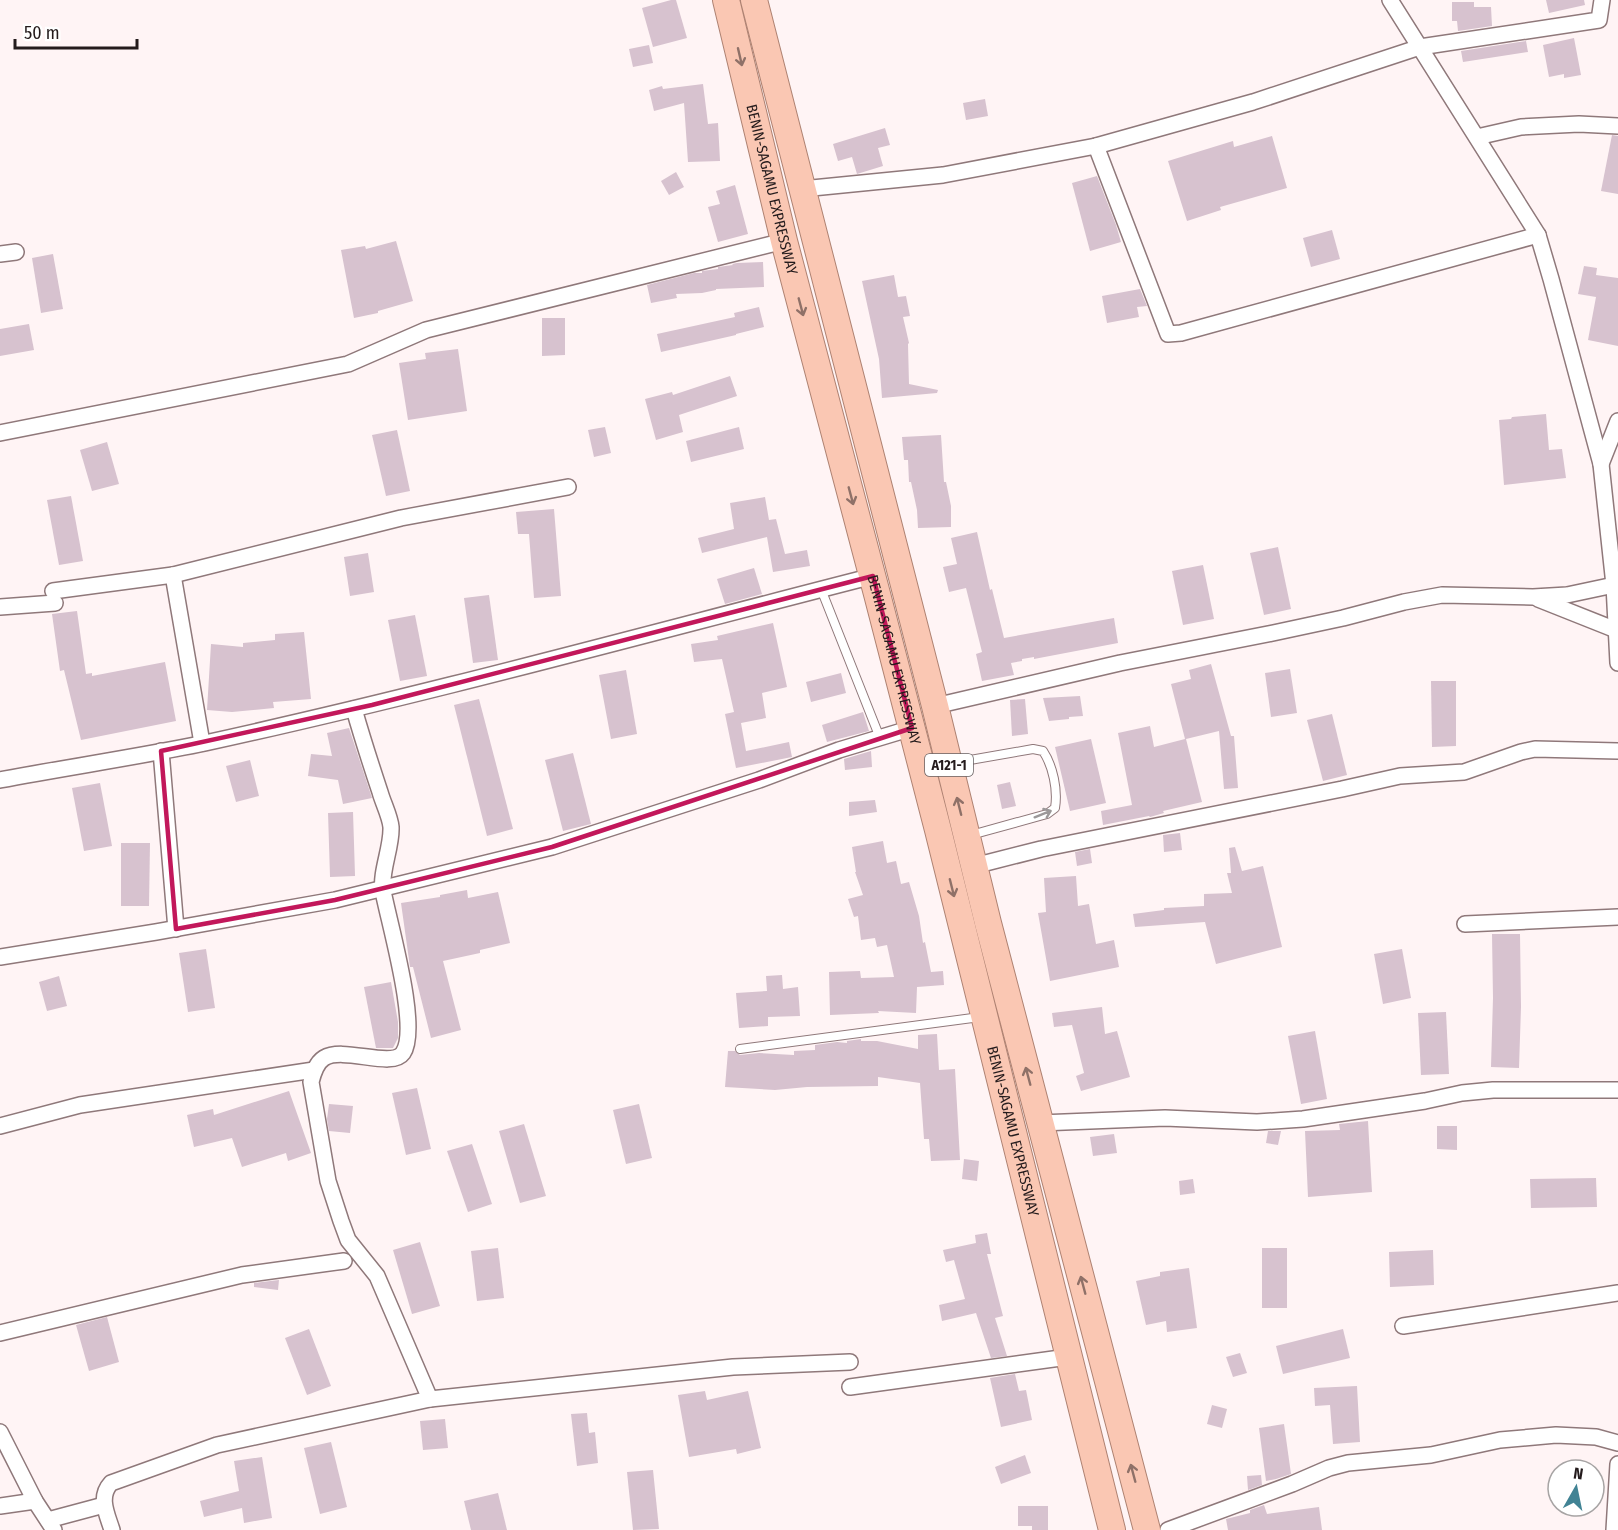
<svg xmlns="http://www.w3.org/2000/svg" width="1618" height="1530" font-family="'Fira Sans Condensed',sans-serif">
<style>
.building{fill:#d7c2cf}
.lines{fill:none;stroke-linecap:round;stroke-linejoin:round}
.service-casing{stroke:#8f787a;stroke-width:10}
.minor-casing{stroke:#8f787a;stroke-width:18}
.trunk-casing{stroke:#ae8272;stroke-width:28}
.service{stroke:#fff;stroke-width:8}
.minor{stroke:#fff;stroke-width:15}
.trunk{stroke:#fac7b3;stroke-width:26}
.oneway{stroke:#8f7168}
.oneway2{stroke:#9c9899}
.marked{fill:none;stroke:#c2185b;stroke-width:4.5;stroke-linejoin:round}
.labels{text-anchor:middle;stroke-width:4.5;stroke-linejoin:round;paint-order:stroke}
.shield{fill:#fff;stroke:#665f60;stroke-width:1.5}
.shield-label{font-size:14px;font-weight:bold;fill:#241b1c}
.street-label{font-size:15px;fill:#241b1c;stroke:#fff}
</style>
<rect width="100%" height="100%" fill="#fff4f5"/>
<!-- building -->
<g class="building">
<polygon points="671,0 676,0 687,38 653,47 642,8"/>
<polygon points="1546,0 1584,0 1585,5 1549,13"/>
<polygon points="1452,2 1474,2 1474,7 1491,7 1492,26 1458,31 1457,21 1452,21"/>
<polygon points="1574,38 1581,75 1564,78 1564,74 1549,77 1543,45"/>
<polygon points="1526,41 1528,52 1463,62 1461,51"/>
<polygon points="649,45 653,63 633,67 629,49"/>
<polygon points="703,84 708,124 718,123 720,161 688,162 684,103 654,111 649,90 662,86 663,89"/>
<polygon points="985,99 988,116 966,120 963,103"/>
<polygon points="885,128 890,145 878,148 883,166 857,174 852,157 838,161 833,144"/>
<polygon points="1612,135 1618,136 1618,194 1601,191"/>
<polygon points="1272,136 1287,188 1220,207 1221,210 1187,221 1168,161 1233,141 1234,147"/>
<polygon points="676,172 684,187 669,195 661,181"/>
<polygon points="1097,176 1116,225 1121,242 1090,251 1072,183"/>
<polygon points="735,185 748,234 718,242 708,207 720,204 716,191"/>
<polygon points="1332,230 1340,259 1311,267 1303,238"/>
<polygon points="396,241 413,301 378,311 378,313 354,318 341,250 365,246 366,249"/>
<polygon points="53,254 63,309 41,313 32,258"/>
<polygon points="763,262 764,287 716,289 716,290 702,293 676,294 677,298 651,303 647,285 694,273 702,273 702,271 718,269 718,267 733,265 732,264 737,263"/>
<polygon points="1584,266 1597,268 1596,275 1618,278 1618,346 1588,340 1596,297 1578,294"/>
<polygon points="894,275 898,297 906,296 910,316 903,317 909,343 908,344 909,384 938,390 937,393 882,398 879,359 862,281"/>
<polygon points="1140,289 1147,306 1137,307 1139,317 1107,323 1102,296"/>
<polygon points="759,307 764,327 736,334 736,335 661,352 657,334 735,317 734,313"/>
<polygon points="542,318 565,318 565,355 542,356"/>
<polygon points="29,324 34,350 0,356 0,329"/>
<polygon points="458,349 467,411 408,420 399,363 426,359 425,353"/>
<polygon points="730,376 737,396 679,415 683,432 656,440 645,399 672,392 673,395"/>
<polygon points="1546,414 1549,450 1562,449 1566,478 1504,485 1499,420 1511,419 1512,417"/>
<polygon points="605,427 611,453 594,457 588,430"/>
<polygon points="739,427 744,449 691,462 686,441"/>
<polygon points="397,430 410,491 386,496 372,435"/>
<polygon points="941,435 944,482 946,482 951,506 951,527 918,528 917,510 911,482 909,482 908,460 904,460 902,437"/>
<polygon points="107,442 119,484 92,491 80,450"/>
<polygon points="71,496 83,561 59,565 47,500"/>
<polygon points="765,497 769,520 776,519 785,554 807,550 810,566 773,572 767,537 702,553 698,538 734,529 730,503"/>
<polygon points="554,509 561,596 534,598 529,534 518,534 516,512"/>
<polygon points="977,532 990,590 992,589 1004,638 1114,618 1118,643 1034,659 1034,657 1022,659 1022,661 1011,663 1014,675 982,681 976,654 982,652 966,588 949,592 943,567 957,564 951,538"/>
<polygon points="1278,547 1291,609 1264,615 1250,553"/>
<polygon points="368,553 374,592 350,596 344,557"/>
<polygon points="1203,565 1214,619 1183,625 1172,571"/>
<polygon points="754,568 762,594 725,604 717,579"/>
<polygon points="489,595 498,660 473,663 464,598"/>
<polygon points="77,611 86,674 92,673 92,676 165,662 176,721 81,740 64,670 60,671 52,614"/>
<polygon points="415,615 427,676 400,681 388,620"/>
<polygon points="773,623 787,687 762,693 766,718 741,723 746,751 789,742 792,757 736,768 725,714 734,712 722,659 694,662 691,644 718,640 717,636"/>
<polygon points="304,632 311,699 273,702 274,708 232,712 207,710 211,644 243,647 243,643 275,640 275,634"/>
<polygon points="1211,664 1231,736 1234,736 1238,788 1224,789 1219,731 1186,739 1202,802 1163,811 1164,813 1150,817 1149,816 1103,825 1101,811 1132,805 1118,733 1150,726 1154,747 1185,739 1171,684 1191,679 1189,670"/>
<polygon points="1290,669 1297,713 1271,717 1265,673"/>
<polygon points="626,670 637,734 611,739 599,675"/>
<polygon points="841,673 846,693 811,702 806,682"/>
<polygon points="1431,681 1456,681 1456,746 1432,747"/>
<polygon points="1080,696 1083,716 1069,717 1069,719 1049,721 1043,698"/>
<polygon points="479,699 513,829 487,836 454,705"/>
<polygon points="1025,699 1028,734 1012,736 1010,700"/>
<polygon points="863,712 869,731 827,742 822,725"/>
<polygon points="1332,714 1347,775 1323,781 1307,720"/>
<polygon points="349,728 372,798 343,804 338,780 308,776 311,754 332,756 327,733"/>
<polygon points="1091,739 1106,803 1070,811 1055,747"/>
<polygon points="871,751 872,767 845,770 844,759"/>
<polygon points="573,753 591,824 563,831 545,760"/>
<polygon points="250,760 259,796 236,802 226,766"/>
<polygon points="1010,782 1016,806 1002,809 997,785"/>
<polygon points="100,783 112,846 84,851 72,788"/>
<polygon points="875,800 877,812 849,816 849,802"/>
<polygon points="353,812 355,876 330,877 328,813"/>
<polygon points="1180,833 1182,850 1164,852 1163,835"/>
<polygon points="883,841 887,863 896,861 901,884 909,882 919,916 923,943 925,942 931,972 943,971 944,985 917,987 916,1013 878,1011 879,1013 830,1015 829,972 860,971 861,978 894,977 887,945 877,947 875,938 861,940 858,916 854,917 848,899 863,895 855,872 856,872 852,847"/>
<polygon points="121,843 150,843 149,906 121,906"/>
<polygon points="1235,847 1242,871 1263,866 1282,947 1216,964 1205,922 1135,927 1133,914 1164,910 1164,908 1204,906 1204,894 1232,893 1227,873 1231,873 1229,848"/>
<polygon points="1090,849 1092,863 1077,866 1075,852"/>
<polygon points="1076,876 1078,906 1089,904 1096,944 1114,940 1119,967 1050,981 1038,913 1046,912 1044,878"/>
<polygon points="467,890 468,898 498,892 510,943 480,950 480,953 443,961 461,1030 431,1038 413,967 410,967 401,903 440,897 440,895"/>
<polygon points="1492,934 1520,934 1521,1007 1519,1068 1491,1067 1493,998"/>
<polygon points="206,949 215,1008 188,1012 179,953"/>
<polygon points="1402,949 1411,998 1383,1004 1374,954"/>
<polygon points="782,975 783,989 798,987 800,1016 768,1017 768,1026 739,1028 736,993 767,991 766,976"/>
<polygon points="59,976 67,1006 47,1011 39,982"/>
<polygon points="391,982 398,1022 398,1038 393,1048 376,1048 364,987"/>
<polygon points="1102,1007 1105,1034 1117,1031 1130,1077 1081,1091 1076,1076 1084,1073 1072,1025 1054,1027 1052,1013"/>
<polygon points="1446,1012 1449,1074 1421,1075 1418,1013"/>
<polygon points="1315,1031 1327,1099 1301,1104 1288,1036"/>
<polygon points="937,1034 939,1070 955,1069 960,1160 931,1161 929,1139 924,1139 920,1083 878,1077 878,1086 807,1087 775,1090 725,1087 728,1051 735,1051 740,1055 759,1053 794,1055 794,1051 815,1050 815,1045 837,1042 847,1043 847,1041 861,1039 861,1041 877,1041 918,1049 918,1035"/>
<polygon points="417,1088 431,1149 406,1155 392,1093"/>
<polygon points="289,1091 311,1153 288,1161 286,1153 242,1167 232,1138 194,1147 187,1115 213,1109 214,1115"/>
<polygon points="329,1104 353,1106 350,1133 329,1131 327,1119"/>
<polygon points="639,1104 652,1158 626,1164 613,1110"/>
<polygon points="1368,1121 1372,1192 1308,1197 1305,1131 1340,1130 1339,1124"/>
<polygon points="524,1124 546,1196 520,1203 499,1131"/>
<polygon points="1437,1126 1457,1126 1457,1150 1437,1149"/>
<polygon points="1268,1131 1281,1131 1278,1145 1266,1143"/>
<polygon points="1114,1134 1117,1153 1093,1156 1090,1137"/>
<polygon points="472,1144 492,1204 468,1212 447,1151"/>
<polygon points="964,1159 979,1161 977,1181 962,1179"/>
<polygon points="1596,1178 1597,1207 1531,1208 1530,1179"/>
<polygon points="1193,1179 1195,1193 1180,1195 1179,1181"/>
<polygon points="987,1233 991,1254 987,1254 1003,1316 995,1318 1007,1356 991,1358 976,1313 942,1321 939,1305 965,1299 954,1260 946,1262 943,1250 976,1243 975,1235"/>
<polygon points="420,1242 440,1306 412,1314 393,1250"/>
<polygon points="498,1248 504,1298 477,1301 471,1251"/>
<rect x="1262" y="1248" width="25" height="60"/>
<polygon points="1433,1250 1434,1285 1390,1287 1389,1252"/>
<polygon points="1189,1268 1197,1328 1167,1332 1166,1321 1146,1325 1136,1281 1160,1276 1160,1272"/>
<polygon points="279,1280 278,1290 254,1287 254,1283"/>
<polygon points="107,1317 119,1362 89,1371 76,1325"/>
<polygon points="309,1329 331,1386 307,1395 285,1338"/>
<polygon points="1343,1329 1350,1358 1283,1374 1276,1346"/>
<polygon points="1240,1353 1247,1373 1233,1377 1226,1357"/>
<polygon points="1015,1374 1019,1391 1026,1390 1032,1420 1001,1427 990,1378"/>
<polygon points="1357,1386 1360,1442 1333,1444 1330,1405 1315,1406 1314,1388"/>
<polygon points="705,1391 707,1400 748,1391 761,1448 737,1454 736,1449 689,1457 678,1395"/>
<polygon points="1212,1405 1227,1409 1222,1428 1207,1424"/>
<polygon points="587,1413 589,1433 595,1432 598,1463 577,1466 571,1414"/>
<polygon points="445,1419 448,1448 423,1450 420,1421"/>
<polygon points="1284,1424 1291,1474 1276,1479 1266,1481 1259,1428"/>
<polygon points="331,1442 347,1507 320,1514 304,1448"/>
<polygon points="1025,1455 1031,1473 1001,1484 995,1467"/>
<polygon points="262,1457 272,1518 244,1523 242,1508 204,1517 200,1501 239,1491 234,1461"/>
<polygon points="653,1470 659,1529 633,1530 627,1472"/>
<polygon points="1261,1475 1262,1485 1248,1490 1247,1476"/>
<polygon points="498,1493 507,1530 471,1530 464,1501"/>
<polygon points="1264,1505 1267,1514 1319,1507 1322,1530 1228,1530 1226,1519 1250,1513 1250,1510"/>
<polygon points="1018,1506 1048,1506 1048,1530 1032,1530 1032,1526 1018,1526"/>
</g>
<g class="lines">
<!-- service casing -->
<g class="service-casing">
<g id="service">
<polyline points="821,589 880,738"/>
<path d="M953,763l80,-14 10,2c10,15 15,39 12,57l-8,6 -76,21"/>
<polyline points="740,1049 980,1017"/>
</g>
</g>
<!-- minor casing -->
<g class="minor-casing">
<g id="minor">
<polyline points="1390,0 1538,235 1551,279 1601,464 1614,585 1618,663"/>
<polyline points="1477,137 1521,127 1579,124 1618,126"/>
<polyline points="1096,146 1168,334 1181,333 1538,235"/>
<polyline points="802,189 943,175 1096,146 1253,102 1420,47 1599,20 1602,0"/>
<polyline points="0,254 16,252"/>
<polyline points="0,433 348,364 426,330 784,241"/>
<polyline points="1601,464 1618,421"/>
<polyline points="173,575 202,743"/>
<polyline points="53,591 173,575 401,518 568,487"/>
<polyline points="1538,599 1616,630"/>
<polyline points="0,607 55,603"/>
<polyline points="935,706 1120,663 1273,633 1343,618 1404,602 1442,595 1533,597 1567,595 1614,585"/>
<polyline points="161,751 176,929"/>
<path d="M0,780c68,-13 137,-23 205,-37 224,-49 445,-110 668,-167"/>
<polyline points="974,866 1041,849 1342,789 1400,776 1464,772 1521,752 1535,749 1618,751"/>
<polyline points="1465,924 1618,917"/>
<polyline points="0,957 156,932 335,900 552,847 759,780 839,750 912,728"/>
<polyline points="1040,1123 1165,1118 1257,1122 1303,1119 1425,1101 1462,1093 1493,1090 1618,1090"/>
<polyline points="0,1126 80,1105 314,1070"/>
<polyline points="1403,1326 1618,1293"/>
<polyline points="0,1333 242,1275 344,1261"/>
<polyline points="850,1387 1068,1357"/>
<polyline points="430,1399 733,1367 850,1362"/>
<polyline points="0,1432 35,1501 54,1530"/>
<polyline points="0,1506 35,1501"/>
<polyline points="48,1520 104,1505"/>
<path d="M112,1530c-5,-16 -14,-33 -1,-47l106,-38 213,-46 -53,-123 -29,-36 -7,-19 -13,-40 -17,-99c2,-8 5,-19 13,-24 20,-12 68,11 79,-5 17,-25 -14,-130 -20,-162 -3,-19 9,-44 8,-64 -1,-11 -8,-24 -11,-35 -9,-27 -18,-55 -26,-83"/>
<polyline points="1168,1530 1292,1484 1329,1468 1348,1463 1431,1455 1500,1440 1556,1435 1596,1437 1618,1443"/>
<polyline points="1614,1530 1618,1464"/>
</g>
</g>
<!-- trunk casing -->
<g class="trunk-casing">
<g id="trunk">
<path id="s1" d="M726,0l58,241 93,353 61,236 174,700"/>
<polyline points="754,0 935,706 988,923 1147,1530"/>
</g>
</g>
<!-- service -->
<use href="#service" class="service"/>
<!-- minor -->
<use href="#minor" class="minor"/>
<!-- trunk -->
<use href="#trunk" class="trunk"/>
</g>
<!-- one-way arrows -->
<defs><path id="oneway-shaft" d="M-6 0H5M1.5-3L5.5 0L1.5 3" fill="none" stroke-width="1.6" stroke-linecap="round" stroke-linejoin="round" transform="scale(1.5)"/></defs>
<g class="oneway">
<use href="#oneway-shaft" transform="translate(740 57) rotate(77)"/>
<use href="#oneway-shaft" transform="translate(801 307) rotate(75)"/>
<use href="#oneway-shaft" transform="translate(851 496) rotate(75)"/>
<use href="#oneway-shaft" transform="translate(959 806) rotate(-104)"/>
<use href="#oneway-shaft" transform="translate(952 888) rotate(76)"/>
<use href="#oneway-shaft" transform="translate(1028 1076) rotate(-105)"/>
<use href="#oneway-shaft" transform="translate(1083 1285) rotate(-105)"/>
<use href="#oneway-shaft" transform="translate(1133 1473) rotate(-105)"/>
</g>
<use class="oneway2" href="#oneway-shaft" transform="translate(1043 814) rotate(-22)"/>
<!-- marked area -->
<path class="marked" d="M873,576l39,152 -360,119 -217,53 -159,29 -15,-178 211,-46z"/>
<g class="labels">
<!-- shield labels -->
<rect class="shield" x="925" y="754" width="48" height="22" rx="4.5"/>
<g class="shield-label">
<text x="949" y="770">A121-1</text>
</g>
<!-- street labels -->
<g class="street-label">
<text dy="5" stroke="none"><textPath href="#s1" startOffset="195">BENIN-SAGAMU EXPRESSWAY</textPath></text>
<text dy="5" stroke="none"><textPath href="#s1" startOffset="681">BENIN-SAGAMU EXPRESSWAY</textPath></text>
<text dy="5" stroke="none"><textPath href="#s1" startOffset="1167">BENIN-SAGAMU EXPRESSWAY</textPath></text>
</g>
</g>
<!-- north arrow -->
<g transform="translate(1576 1488) rotate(9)"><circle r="28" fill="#ffffff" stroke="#a7a4a4" stroke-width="1.5"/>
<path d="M0-4.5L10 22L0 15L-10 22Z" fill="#418394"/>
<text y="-9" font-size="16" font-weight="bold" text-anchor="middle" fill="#241b1c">N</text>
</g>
<!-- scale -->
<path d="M15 39v9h122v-9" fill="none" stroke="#241b1c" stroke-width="3"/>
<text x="24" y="39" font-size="18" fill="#241b1c" stroke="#ffffff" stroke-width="4.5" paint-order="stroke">50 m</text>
</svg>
